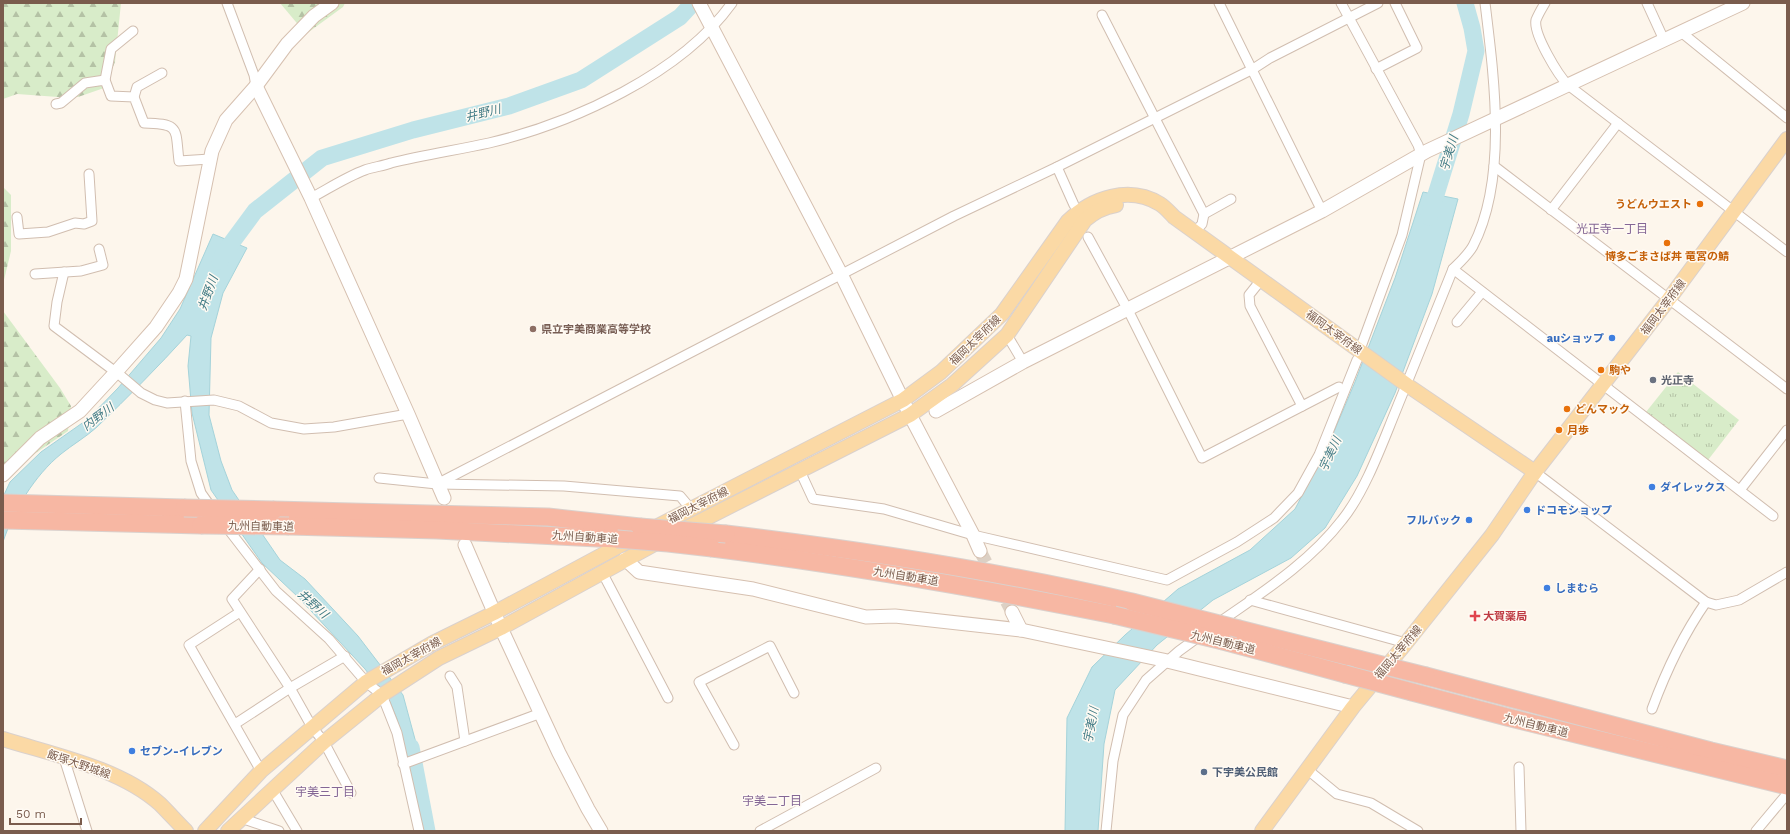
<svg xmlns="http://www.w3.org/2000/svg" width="1790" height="834" font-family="'Work Sans','Noto Sans JP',sans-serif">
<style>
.forest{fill:url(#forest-firs)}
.park{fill:url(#park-tufts)}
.water{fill:#bfe3e8;stroke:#a5d3da}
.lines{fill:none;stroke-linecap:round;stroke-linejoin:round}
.river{stroke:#bfe3e8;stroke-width:17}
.secondary-tunnel{stroke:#dcd0c4;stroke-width:13;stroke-dasharray:13 6;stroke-linecap:butt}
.street-casing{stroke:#d1beb0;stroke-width:11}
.secondary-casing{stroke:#d6c0b0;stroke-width:15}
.primary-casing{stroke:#dad1cd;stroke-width:16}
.highway-casing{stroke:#dad1cd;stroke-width:19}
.street{stroke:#fff;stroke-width:9}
.secondary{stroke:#fff;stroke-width:13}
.primary{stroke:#fbd9a5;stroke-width:14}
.highway{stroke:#f7b7a3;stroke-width:17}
.highway-bridge-casing{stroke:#dad1cd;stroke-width:19;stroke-linecap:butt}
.highway-bridge{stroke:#f7b7a3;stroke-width:17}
.food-dot{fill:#e8710a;stroke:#fffaf3;stroke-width:1.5}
.education-dot{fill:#8d6e63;stroke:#fffaf3;stroke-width:1.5}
.shop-dot{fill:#3f7fe0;stroke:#fffaf3;stroke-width:1.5}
.worship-dot{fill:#6b7280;stroke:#fffaf3;stroke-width:1.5}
.health-dot{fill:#e0444e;stroke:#fffaf3;stroke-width:1.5}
.service-dot{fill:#5c6f8a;stroke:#fffaf3;stroke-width:1.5}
.labels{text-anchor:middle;stroke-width:3;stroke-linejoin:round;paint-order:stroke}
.food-label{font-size:11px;font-weight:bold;fill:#c56008;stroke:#fffaf3;text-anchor:start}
.street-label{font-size:11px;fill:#7a5c4d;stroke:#fffaf3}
.education-label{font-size:11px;font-weight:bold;fill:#785e54;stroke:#fffaf3;text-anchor:start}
.shop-label{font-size:11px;font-weight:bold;fill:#366cbe;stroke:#fffaf3;text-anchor:start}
.worship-label{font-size:11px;font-weight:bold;fill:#5b616d;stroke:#fffaf3;text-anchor:start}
.health-label{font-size:11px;font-weight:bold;fill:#be3a42;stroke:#fffaf3;text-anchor:start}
.service-label{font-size:11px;font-weight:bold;fill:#4e5e75;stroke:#fffaf3;text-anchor:start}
.water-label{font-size:12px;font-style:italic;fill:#437c86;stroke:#fffaf3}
.neighbourhood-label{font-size:12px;fill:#846695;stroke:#fffaf3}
</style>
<defs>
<pattern id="forest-firs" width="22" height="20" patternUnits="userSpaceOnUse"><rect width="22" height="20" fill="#d8ecc9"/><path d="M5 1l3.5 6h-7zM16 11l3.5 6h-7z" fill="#b4c2a5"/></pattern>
<pattern id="park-tufts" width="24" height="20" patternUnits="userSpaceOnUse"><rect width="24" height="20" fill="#d8ecc9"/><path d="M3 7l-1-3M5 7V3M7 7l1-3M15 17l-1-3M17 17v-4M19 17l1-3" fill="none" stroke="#b4c2a5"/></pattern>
</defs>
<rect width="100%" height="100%" fill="#fdf6ec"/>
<!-- forest -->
<g class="forest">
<polygon points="3,3 121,3 115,62 104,88 78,97 58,97 17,94 3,99"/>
<polygon points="280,3 345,3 343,7 306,34"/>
<polygon points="3,187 11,195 11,251 3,284"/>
<polygon points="3,311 60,388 71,406 68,431 24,461 3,467"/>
</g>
<!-- park -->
<polygon class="park" points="1678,372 1739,420 1708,460 1646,412"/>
<!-- water -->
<g class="water">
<polygon points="1423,192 1458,199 1432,294 1395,393 1357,476 1325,528 1291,558 1213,600 1157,645 1115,690 1104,744 1098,831 1065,831 1067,718 1092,667 1125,635 1178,589 1250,550 1295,509 1328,446 1355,382 1395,278"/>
<path d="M213,234l34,14 -24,45 -12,45 -2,77 12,46 11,29 48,70 25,19 53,57 45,59 19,70 -12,9 -13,-55 -7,-17 -25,-33 -67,-72 -36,-34 -51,-73 -19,-77 -4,-47 3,-30 -4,-1c-29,32 -59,62 -90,92 -11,10 -25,18 -36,27 -26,21 -48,57 -58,88v-45l7,-15 31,-30 47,-33 30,-31 43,-50 19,-29z"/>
</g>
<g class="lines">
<!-- river -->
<g class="river">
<polyline points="1429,217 1461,114 1476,51 1472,28 1465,3"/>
<polyline points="220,261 224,253 255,211 322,158 413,130 509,106 581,80 680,17 693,3"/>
<polyline points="411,747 427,831"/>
</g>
<!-- secondary-tunnel -->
<polyline class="secondary-tunnel" points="980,551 1012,612"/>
<!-- street casing -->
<g class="street-casing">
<g id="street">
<polyline points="227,3 254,75 256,86"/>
<polyline points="1219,3 1322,211"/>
<polyline points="1341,3 1418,145 1421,154 1402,235 1362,344"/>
<path d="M1545,3c-3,5 -7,12 -9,17 -3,14 22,55 32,65l219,167"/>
<polyline points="1647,3 1664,40"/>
<polyline points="1102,15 1204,214 1202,224 1195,232"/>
<polyline points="1681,32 1787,118"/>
<polyline points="1376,69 1417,48 1395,3"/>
<polyline points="105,80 111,49 133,31"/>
<polyline points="134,97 137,87 162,73"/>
<path d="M56,104l5,-1 24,-20 20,-3 6,16 23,1 10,26c37,1 31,5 35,38l31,-2"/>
<polyline points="1494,166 1787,389"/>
<polyline points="1057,167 1074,205"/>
<path d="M311,198c17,-9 35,-21 54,-28 8,-3 18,-4 26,-7 33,-8 66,-13 98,-20 84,-20 192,-69 243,-140"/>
<polyline points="1551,210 1618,123"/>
<polyline points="1204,214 1231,199"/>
<polyline points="17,217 19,234 48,232 75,223 84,224 92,221 89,174"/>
<polyline points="1088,237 1128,310 1202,458 1339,387"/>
<polyline points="1453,269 1773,516"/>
<polyline points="64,272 57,302 54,326 121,376 141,393 155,400 167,403 214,400 239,406 271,423 304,429 334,427 408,414"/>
<polyline points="35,274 81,271 103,265 99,249"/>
<polyline points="1261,280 1249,295 1250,306 1302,406"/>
<polyline points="1457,322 1482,292"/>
<polyline points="1007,335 1023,362"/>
<polyline points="185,401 191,461 201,493 213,510"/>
<polyline points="800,471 813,499 884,509 973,535 1167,580 1237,542 1274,518 1298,493 1319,455 1357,360"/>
<polyline points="1535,472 1706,602 1716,605 1739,600 1787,572"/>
<polyline points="379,478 437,484 564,486 680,496 691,509"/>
<polyline points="437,484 954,216 1057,167 1253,69 1270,58 1378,3"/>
<polyline points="1740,490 1787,430"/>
<polyline points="225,525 276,591 329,639 366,682 382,695 397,733 419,831"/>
<polyline points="260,569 232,599 290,688 312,727 324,742 351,793"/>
<polyline points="602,572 668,698"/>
<polyline points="1250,600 1406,643"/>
<polyline points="240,612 189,645 261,771"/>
<path d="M1217,624c44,-31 91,-60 125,-104 22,-27 39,-73 52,-105 20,-49 39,-97 59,-146 7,-7 15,-14 20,-23 35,-68 21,-169 12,-243"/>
<polyline points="450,676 457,687 465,741"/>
<path d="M1652,709c14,-38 31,-74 54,-107"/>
<polyline points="235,724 290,688 345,656"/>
<polyline points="734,745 699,682 770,646 794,693"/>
<polyline points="64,758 87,831"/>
<polyline points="403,764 541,713"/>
<polyline points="1519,767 1521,831"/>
<polyline points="1308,770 1337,794 1371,803 1418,831"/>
<polyline points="272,789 297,831"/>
<polyline points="241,818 279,831"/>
<polyline points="760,831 876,768"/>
<polyline points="1106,831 1113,761 1123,715 1146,680 1179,651 1201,635"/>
<polyline points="1756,831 1787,794"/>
</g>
</g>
<!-- secondary casing -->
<g class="secondary-casing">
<g id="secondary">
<polyline points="699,3 841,274 910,415 973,535 980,551"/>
<polyline points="256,86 311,198 408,414 444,498"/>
<polyline points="936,411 1023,362 1322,211 1427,151 1743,3"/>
<polyline points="3,475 40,438 80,411 116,372 156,327 179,293 186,279 212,151 226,120 256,86 287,44 314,16 332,3"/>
<polyline points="465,545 501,628 559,753 588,809 601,831"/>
<polyline points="625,559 639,572 753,589 866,617 895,616 1021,630 1163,660 1353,707"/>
<polyline points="1012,612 1021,630"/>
</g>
</g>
<!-- primary casing -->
<g class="primary-casing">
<g id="primary">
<path d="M650,530l253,-130 38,-28 61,-58 66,-93c24,-23 61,-36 92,-17 5,3 10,9 14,13l233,168 128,87"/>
<path d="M681,531l229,-116 42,-30 55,-50 78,-115c9,-8 19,-13 31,-15"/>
<path d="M3,739c51,16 117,29 157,65 9,9 17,18 26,27"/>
<polyline points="205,831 261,771 366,682 433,643 494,613 632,539"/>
<polyline points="228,831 324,742 382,695 439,658 501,628 660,541"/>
<polyline points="1262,831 1353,707 1406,643 1492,535 1535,472 1669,299 1787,139"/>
</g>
</g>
<!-- highway casing -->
<g class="highway-casing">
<g id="highway">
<polyline points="3,503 184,508"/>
<polyline points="274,510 548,517 640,527"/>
<polyline points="3,520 201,525"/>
<polyline points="289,526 437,530 617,539"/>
<path d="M726,534c136,16 272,37 406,68"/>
<path d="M712,548c135,17 268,40 402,67"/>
<polyline points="1239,629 1358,659"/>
<polyline points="1223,641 1345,674"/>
<polyline points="1426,676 1711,751 1787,769"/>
<polyline points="1412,692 1507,717 1787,786"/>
</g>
</g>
<!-- street -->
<use href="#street" class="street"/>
<!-- secondary -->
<use href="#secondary" class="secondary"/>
<!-- primary -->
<use href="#primary" class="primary"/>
<!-- highway -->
<use href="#highway" class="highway"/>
<!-- highway-bridge casing -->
<g class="highway-bridge-casing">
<g id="highway-bridge">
<polyline points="184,508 274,510"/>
<polyline points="201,525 289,526"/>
<polyline points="640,527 726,534"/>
<polyline points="617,539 668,543 712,548"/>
<polyline points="1132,602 1239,629"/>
<polyline points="1114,615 1223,641"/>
<polyline points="1358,659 1426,676"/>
<polyline points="1345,674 1412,692"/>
</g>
</g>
<!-- highway-bridge -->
<use href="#highway-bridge" class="highway-bridge"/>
</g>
<!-- markers -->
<g class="food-dot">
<circle cx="1700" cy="204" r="4"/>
<circle cx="1667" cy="243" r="4"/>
<circle cx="1601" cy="370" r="4"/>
<circle cx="1567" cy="409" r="4"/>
<circle cx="1559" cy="430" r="4"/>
</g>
<circle class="education-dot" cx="533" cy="329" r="4"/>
<g class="shop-dot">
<circle cx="1612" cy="338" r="4"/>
<circle cx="1652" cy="487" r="4"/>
<circle cx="1527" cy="510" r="4"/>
<circle cx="1469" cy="520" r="4"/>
<circle cx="1547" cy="588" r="4"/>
<circle cx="132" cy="751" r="4"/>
</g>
<circle class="worship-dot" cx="1653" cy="380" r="4"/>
<path class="health-dot" d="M1473 610h4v4h4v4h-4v4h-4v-4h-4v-4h4z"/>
<circle class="service-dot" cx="1204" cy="772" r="4"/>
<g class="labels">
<!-- food labels -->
<g class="food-label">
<text x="1692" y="208" text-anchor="end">うどんウエスト</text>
<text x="1667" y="260" text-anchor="middle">博多ごまさば丼 竜宮の鯖</text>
<text x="1609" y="374">駒や</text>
<text x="1575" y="413">どんマック</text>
<text x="1567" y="434">月歩</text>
</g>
<!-- street labels -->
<g class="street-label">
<text transform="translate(1663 307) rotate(-53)" y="4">福岡太宰府線</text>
<text transform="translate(1334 332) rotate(36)" y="4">福岡太宰府線</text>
<text transform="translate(975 340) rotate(-44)" y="4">福岡太宰府線</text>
<text transform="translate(698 505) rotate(-27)" y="4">福岡太宰府線</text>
<text transform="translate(261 526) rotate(1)" y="4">九州自動車道</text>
<text transform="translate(585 537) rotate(4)" y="4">九州自動車道</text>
<text transform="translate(906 576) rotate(9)" y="4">九州自動車道</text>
<text transform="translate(1223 642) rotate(14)" y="4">九州自動車道</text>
<text transform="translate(1398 652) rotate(-50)" y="4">福岡太宰府線</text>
<text transform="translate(411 656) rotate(-29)" y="4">福岡太宰府線</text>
<text transform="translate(1536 725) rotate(14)" y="4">九州自動車道</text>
<text transform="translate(79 764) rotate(19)" y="4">飯塚大野城線</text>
</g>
<!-- education labels -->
<g class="education-label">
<text x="541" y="333">県立宇美商業高等学校</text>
</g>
<!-- shop labels -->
<g class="shop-label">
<text x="1604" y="342" text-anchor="end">auショップ</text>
<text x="1660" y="491">ダイレックス</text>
<text x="1535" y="514">ドコモショップ</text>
<text x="1461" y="524" text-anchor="end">フルバック</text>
<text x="1555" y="592">しまむら</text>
<text x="140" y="755">セブン-イレブン</text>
</g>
<!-- worship labels -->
<g class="worship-label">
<text x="1661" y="384">光正寺</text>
</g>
<!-- health labels -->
<g class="health-label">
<text x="1483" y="620">大賀薬局</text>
</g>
<!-- service labels -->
<g class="service-label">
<text x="1212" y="776">下宇美公民館</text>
</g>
<!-- water labels -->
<g class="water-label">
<text transform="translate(483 113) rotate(-14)" y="4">井野川</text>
<text transform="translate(1449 153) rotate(-73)" y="4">宇美川</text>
<text transform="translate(208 293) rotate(-70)" y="4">井野川</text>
<text transform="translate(98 417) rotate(-37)" y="4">内野川</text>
<text transform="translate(1330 454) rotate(-65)" y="4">宇美川</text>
<text transform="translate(313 604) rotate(42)" y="4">井野川</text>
<text transform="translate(1091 725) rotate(-79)" y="4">宇美川</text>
</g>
<!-- neighbourhood labels -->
<g class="neighbourhood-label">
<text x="1612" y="233">光正寺一丁目</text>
<text x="325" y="796">宇美三丁目</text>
<text x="772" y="805">宇美二丁目</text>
</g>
</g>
<!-- border -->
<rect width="1790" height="834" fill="none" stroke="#7a5c4d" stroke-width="8"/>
<!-- scale -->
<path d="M10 818v6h71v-6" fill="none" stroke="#7a5c4d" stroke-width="2"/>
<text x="16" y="818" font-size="12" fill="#7a5c4d" stroke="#fffaf3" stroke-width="3" paint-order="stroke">50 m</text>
</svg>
